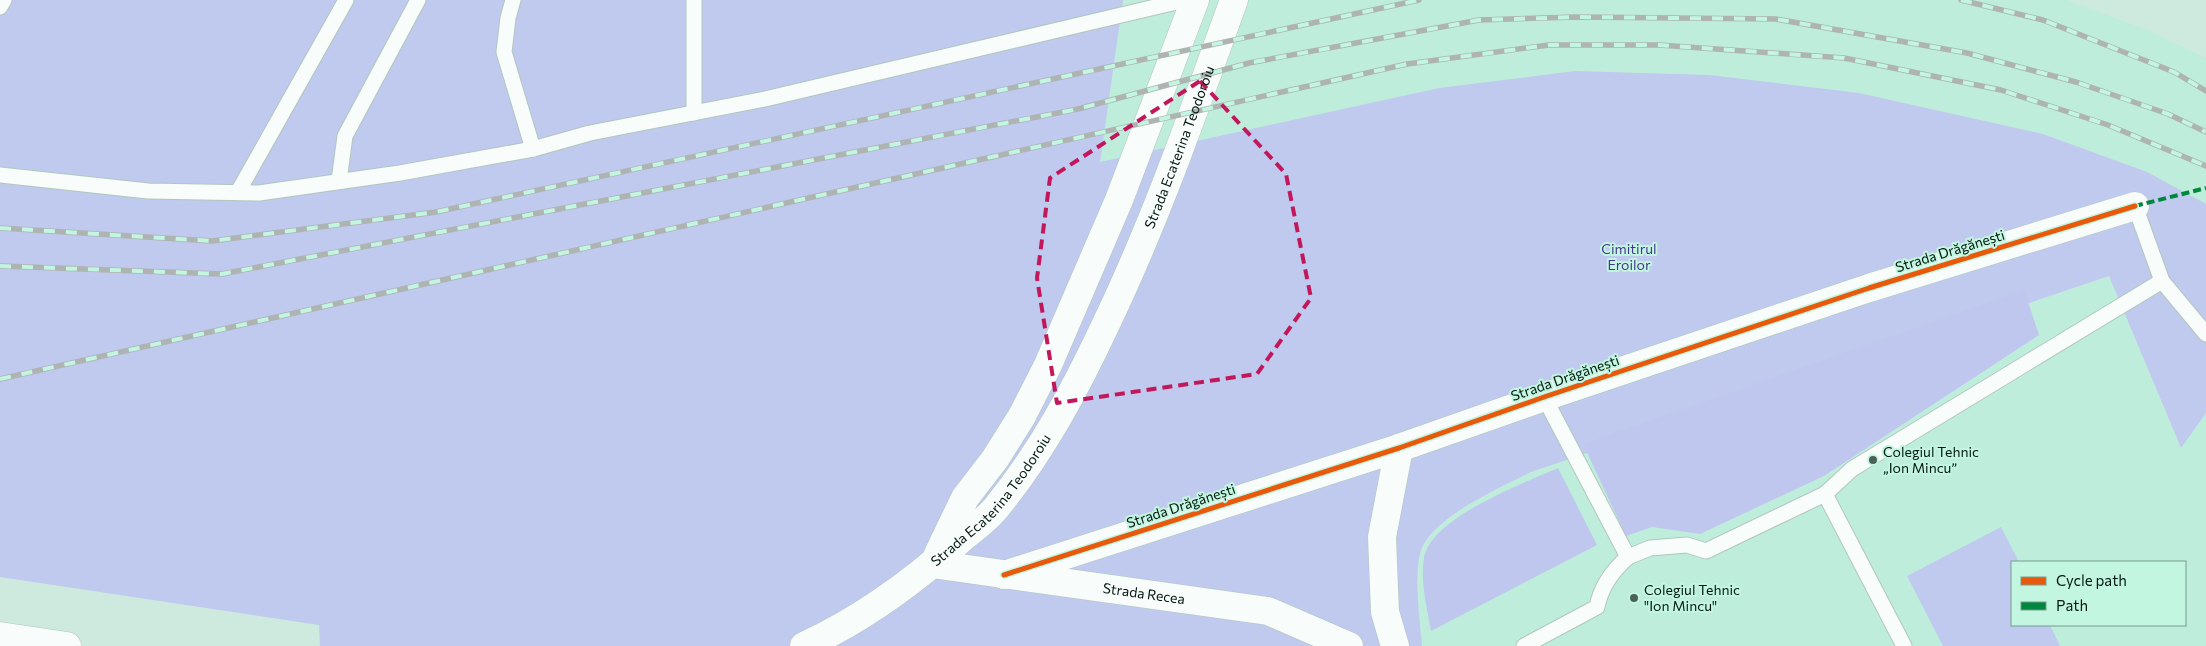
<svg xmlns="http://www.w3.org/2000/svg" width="2206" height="646" font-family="Commissioner,sans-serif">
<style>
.built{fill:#bfeddb;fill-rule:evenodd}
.green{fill:#c0c9ee}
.forest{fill:#bfc7ee}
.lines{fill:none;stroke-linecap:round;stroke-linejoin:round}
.service-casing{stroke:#b1c7be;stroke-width:17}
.minor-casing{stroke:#b1c7be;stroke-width:29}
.secondary-casing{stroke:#b1c7be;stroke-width:29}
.service{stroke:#f8fcfa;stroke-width:15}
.minor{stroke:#f8fcfa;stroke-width:28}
.secondary{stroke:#f8fcfa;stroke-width:28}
.rail-casing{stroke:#aeb4b2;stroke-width:5.5}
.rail{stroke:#c2f6e1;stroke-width:4;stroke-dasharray:11;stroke-linecap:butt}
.quiet{stroke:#00873e;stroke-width:4;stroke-dasharray:8 4;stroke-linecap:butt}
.cycleway-casing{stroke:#c2f6e1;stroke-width:8}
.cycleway{stroke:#e8590c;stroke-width:5}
.marked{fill:none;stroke:#c2185b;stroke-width:4;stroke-dasharray:10 6;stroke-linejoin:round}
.poi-dot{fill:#4b6158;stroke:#c2f6e1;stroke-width:2}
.labels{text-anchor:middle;stroke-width:4;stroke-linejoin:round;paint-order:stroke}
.street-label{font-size:14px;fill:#041710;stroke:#c2f6e1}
.park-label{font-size:14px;fill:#48358f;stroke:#c2f6e1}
.poi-label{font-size:14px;fill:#041710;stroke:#c2f6e1;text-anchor:start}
</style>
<rect width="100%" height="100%" fill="#ceeadf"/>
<!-- built -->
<g class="built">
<polygon points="1123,0 2067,0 2150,31 2206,58 2206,204 2147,172 2043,134 1859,93 1099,162"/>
<path d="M2109,276l71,171 26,-34v233h-784l-4,-47 2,-46 16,-25 34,-24 61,-32zM2012,562h173v63h-173z"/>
</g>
<!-- green -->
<g class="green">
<path d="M0,0h1123l-23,162 339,-74 136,-17 134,4 150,18 184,41 104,38 59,32v209l-25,35 -72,-172 -578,196c-31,16 -102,46 -111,82 -6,25 0,66 2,92h-1102l-1,-21 -319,-48z"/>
<polygon points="2001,527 2019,562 2012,562 2012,625 2050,625 2060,646 1943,646 1907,576"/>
</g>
<!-- forest -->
<g class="forest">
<polygon points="2024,290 2039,335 1824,476 1700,534 1652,527 1626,536 1583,444"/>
<path d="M1558,468l39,77 -166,86c-4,-24 -11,-49 -7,-73 6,-40 100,-75 134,-90z"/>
</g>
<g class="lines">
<!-- service casing -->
<g class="service-casing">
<g id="service">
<polyline points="513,0 508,18 504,52 533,149"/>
<polyline points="0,7 4,0"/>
<polyline points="694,113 694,0"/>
<polyline points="0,175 148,191 259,193 400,173 533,149 590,133 765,99 1185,0"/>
<polyline points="339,181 345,136 418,0"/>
<polyline points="238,192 346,0"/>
<polyline points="2162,281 2206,334"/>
<polyline points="1544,397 1628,557 1650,548 1687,545 1706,551 1825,494 1904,646"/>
<polyline points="1825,494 1852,469 2162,281 2135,206"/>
<path d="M1524,646l73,-39c4,-21 15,-36 31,-50"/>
</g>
</g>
<!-- minor casing -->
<g class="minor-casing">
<polyline id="minor" points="1004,575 1399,448 1544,397 1869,288 2135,206"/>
</g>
<!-- secondary casing -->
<g class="secondary-casing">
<g id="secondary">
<polyline points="938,554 965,498 995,459 1022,416 1048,365 1119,200 1195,0"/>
<path id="s1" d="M932,564l336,47 81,35"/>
<polyline points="0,636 67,646"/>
<path id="s2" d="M804,646c57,-26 109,-64 156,-106 12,-10 26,-20 36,-32 45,-55 79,-118 109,-182 51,-106 89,-216 129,-326"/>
<polyline points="1395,646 1385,612 1382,537 1399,448"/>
</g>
</g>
<!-- service -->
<use href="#service" class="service"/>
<!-- minor -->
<use href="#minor" class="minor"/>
<!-- secondary -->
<use href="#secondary" class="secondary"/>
<!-- rail casing -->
<g class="rail-casing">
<g id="rail">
<polyline points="1961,0 2043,20 2174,72 2206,91"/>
<polyline points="0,228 212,241 436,212 1419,0"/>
<polyline points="0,266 222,274 1078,109 1249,63 1479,20 1576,17 1776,19 1967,53 2076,82 2168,114 2206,132"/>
<polyline points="0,379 1407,64 1549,45 1659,45 1844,58 2001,90 2108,125 2206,166"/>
</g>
</g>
<!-- rail -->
<use href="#rail" class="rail"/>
<!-- quiet -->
<polyline class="quiet" points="2135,206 2206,188"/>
<!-- cycleway casing -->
<g class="cycleway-casing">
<polyline id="cycleway" points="1004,575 1399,448 1544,397 1869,288 2135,206"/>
</g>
<!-- cycleway -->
<use href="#cycleway" class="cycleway"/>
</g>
<!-- marked area -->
<path class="marked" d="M1200,81l86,93 25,124 -54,76 -200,29 -20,-125 13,-100z"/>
<!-- markers -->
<g class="poi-dot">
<circle cx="1873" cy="460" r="5"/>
<circle cx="1634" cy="598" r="5"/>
</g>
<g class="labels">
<!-- street labels -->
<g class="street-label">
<text dy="5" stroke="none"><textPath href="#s2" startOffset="644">Strada Ecaterina Teodoroiu</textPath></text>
<text transform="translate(1950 251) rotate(-17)" y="5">Strada Drăgănești</text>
<text transform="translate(1565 378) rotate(-19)" y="5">Strada Drăgănești</text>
<text dy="5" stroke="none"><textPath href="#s2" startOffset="240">Strada Ecaterina Teodoroiu</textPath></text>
<text transform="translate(1181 506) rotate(-18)" y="5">Strada Drăgănești</text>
<text dy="5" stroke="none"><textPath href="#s1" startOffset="214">Strada Recea</textPath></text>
</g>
<!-- park labels -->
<g class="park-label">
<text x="1629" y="254">Cimitirul<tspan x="1629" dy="16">Eroilor</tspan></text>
</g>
<!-- poi labels -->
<g class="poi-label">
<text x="1883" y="457">Colegiul Tehnic<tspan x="1883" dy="16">„Ion Mincu”</tspan></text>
<text x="1644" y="595">Colegiul Tehnic<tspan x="1644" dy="16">"Ion Mincu"</tspan></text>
</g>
</g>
<!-- legend -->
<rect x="2011" y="561" width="175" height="65" fill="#c2f6e1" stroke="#769d8d"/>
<rect x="2021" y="577" width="25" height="8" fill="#e8590c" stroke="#769d8d"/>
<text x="2056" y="586" font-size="15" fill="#041710">Cycle path</text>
<rect x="2021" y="602" width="25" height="8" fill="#00873e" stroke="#769d8d"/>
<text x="2056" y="611" font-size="15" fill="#041710">Path</text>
</svg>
